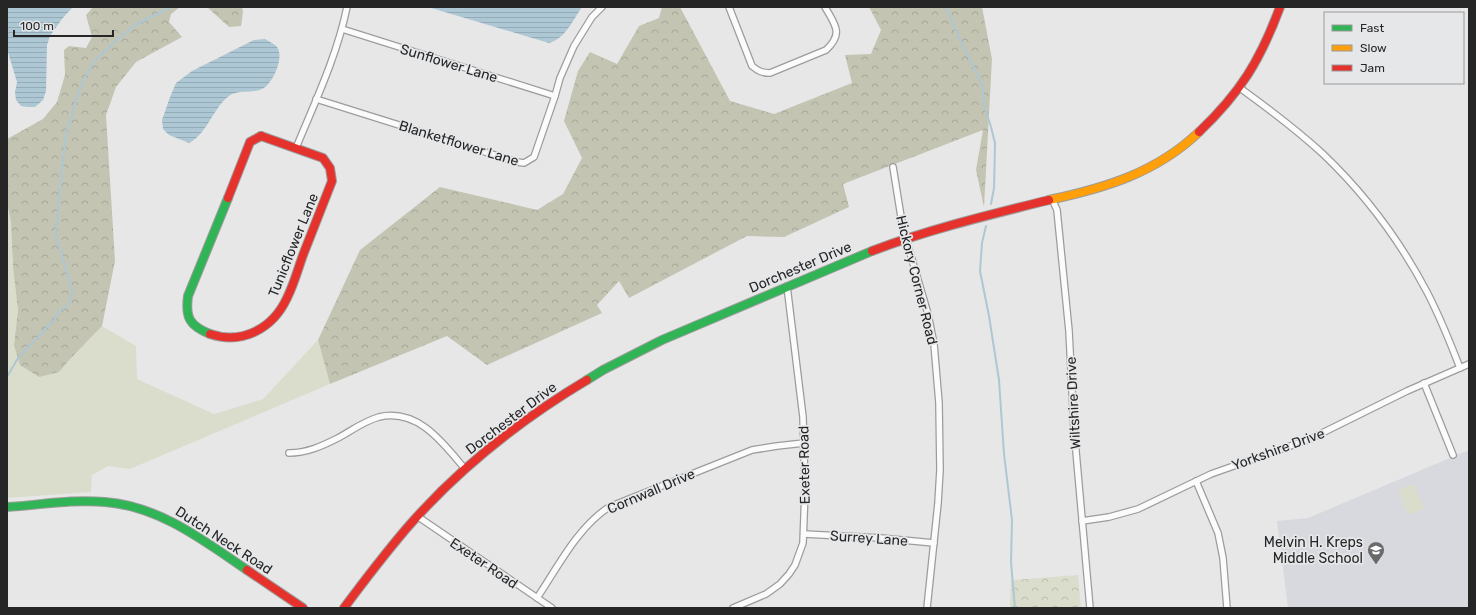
<svg xmlns="http://www.w3.org/2000/svg" width="1476" height="615" font-family="Rubik,sans-serif">
<style>
.built{fill:#d8d9de}
.green{fill:#dbddcc}
.forest{fill:url(#forest-crowns)}
.park{fill:url(#park-crowns)}
.water{fill:url(#water-rules)}
.lines{fill:none;stroke-linecap:round;stroke-linejoin:round}
.stream{stroke:#adc7d4;stroke-width:2}
.street-casing{stroke:#9c9c9d;stroke-width:8}
.fast-casing{stroke:#9c9c9d;stroke-width:10}
.slow-casing{stroke:#9c9c9d;stroke-width:10}
.jam-casing{stroke:#9c9c9d;stroke-width:10}
.street{stroke:#fbfbfc;stroke-width:5.5}
.fast{stroke:#30b455;stroke-width:8}
.slow{stroke:#ff9f0a;stroke-width:8}
.jam{stroke:#e5322d;stroke-width:8}
.labels{text-anchor:middle;stroke-width:3.5;stroke-linejoin:round;paint-order:stroke}
.street-label{font-size:14px;fill:#262627;stroke:#e6e7e9}
.poi-label{font-size:14px;fill:#262627;stroke:#e6e7e9;text-anchor:end}
</style>
<defs>
<pattern id="forest-crowns" width="20" height="18" patternUnits="userSpaceOnUse"><rect width="20" height="18" fill="#c3c4b2"/><path d="M2 6a3 3 0 1 1 6 0M12 15a3 3 0 1 1 6 0" fill="none" stroke="#a7a899"/></pattern>
<pattern id="park-crowns" width="20" height="18" patternUnits="userSpaceOnUse"><rect width="20" height="18" fill="#dbddcc"/><path d="M2 6a3 3 0 1 1 6 0M12 15a3 3 0 1 1 6 0" fill="none" stroke="#bcbeaf"/></pattern>
<pattern id="water-rules" width="6" height="5" patternUnits="userSpaceOnUse"><rect width="6" height="5" fill="#adc7d4"/><path d="M0 2.5h6" fill="none" stroke="#95abb6"/></pattern>
</defs>
<rect width="100%" height="100%" fill="#e7e7e8"/>
<!-- built -->
<polygon class="built" points="1469,450 1469,608 1288,608 1277,521 1308,518"/>
<!-- green -->
<g class="green">
<polygon points="7,203 11,222 13,267 18,310 14,345 59,372 71,358 102,326 136,346 137,379 214,414 263,399 318,340 330,384 130,469 108,466 92,475 91,492 7,498"/>
<polygon points="1414,484 1424,509 1408,515 1398,490"/>
</g>
<!-- forest -->
<g class="forest">
<polygon points="93,7 180,7 171,14 169,22 182,37 136,62 116,87 106,115 115,261 102,326 71,358 59,372 39,377 20,365 14,345 18,310 13,267 11,222 7,203 7,139 43,119 57,102 65,75 64,50 69,46 86,48 92,37 86,15"/>
<polygon points="207,7 242,7 243,12 241,26 229,27"/>
<polygon points="662,7 680,7 730,101 774,114 852,83 845,55 871,54 881,30 869,7 982,7 992,59 984,207 976,170 983,130 843,184 849,207 784,237 747,236 629,298 619,281 597,305 602,313 487,365 447,336 330,384 318,340 360,250 440,187 537,210 563,194 582,158 564,121 578,71 590,52 617,64 639,26 659,18"/>
</g>
<!-- park -->
<polygon class="park" points="1078,575 1081,608 1010,608 1011,580"/>
<!-- water -->
<g class="water">
<polygon points="8,7 73,7 62,19 50,36 47,45 46,91 43,100 35,107 27,107 21,106 16,100 15,92 17,82 7,49"/>
<path d="M428,7h154c-9,13 -17,32 -33,36z"/>
<path d="M265,39c3,2 10,5 12,8 8,10 -5,38 -15,42 -11,5 -23,0 -33,7 -17,13 -21,37 -40,47l-20,-8 -6,-6 -1,-9 8,-23 6,-14 16,-12 62,-31z"/>
</g>
<g class="lines">
<!-- stream -->
<g class="stream">
<polyline points="946,7 963,46 982,84 984,105 991,127 995,143 994,188 991,204"/>
<polyline points="986,226 982,243 980,271 989,316 999,380 1004,454 1012,520 1011,562 1015,608"/>
<polyline points="7,377 18,358 55,319 59,311 68,306 73,293 56,236 60,186 66,133 81,86 94,61 119,38 137,24 171,7"/>
</g>
<!-- street casing -->
<g class="street-casing">
<g id="street">
<path d="M729,7l23,59c6,5 10,7 18,7l56,-23c18,-17 9,-25 -1,-43"/>
<polyline points="342,29 555,96"/>
<path d="M1240,88c29,21 57,42 83,66 42,40 77,87 104,138 13,25 23,50 33,76"/>
<polyline points="316,99 517,162 524,163 534,157 555,96 560,78 574,46 592,17 602,7"/>
<path d="M296,148c19,-46 41,-92 51,-141"/>
<polyline points="893,167 903,229 928,314 934,344 939,403 940,470 938,503 927,608"/>
<polyline points="1052,199 1057,210 1069,331 1074,429 1090,608"/>
<polyline points="1424,383 1453,455"/>
<path d="M289,453c18,0 33,-7 49,-15 13,-7 26,-17 41,-21 39,-9 64,26 86,52"/>
<polyline points="1196,481 1218,533 1223,558 1227,608"/>
<polyline points="417,516 552,608"/>
<polyline points="1082,521 1109,517 1138,509 1211,474 1310,439 1407,391 1469,364"/>
<polyline points="804,534 881,538 934,543"/>
<path d="M537,598c21,-31 40,-70 72,-91l143,-57 25,-4 27,-3"/>
<polyline points="733,608 766,594 780,584 789,574 795,565 803,543 805,490 803,417 787,286"/>
</g>
</g>
<!-- fast casing -->
<g class="fast-casing">
<g id="fast">
<path d="M210,334c-20,-8 -25,-16 -22,-38l40,-98"/>
<polyline points="587,380 603,370 662,340 872,251"/>
<path d="M7,507c33,-2 65,-8 98,-5 54,4 98,38 142,68"/>
</g>
</g>
<!-- slow casing -->
<g class="slow-casing">
<path id="slow" d="M1049,200c56,-12 107,-27 150,-68"/>
</g>
<!-- jam casing -->
<g class="jam-casing">
<g id="jam">
<path d="M1199,132c41,-39 61,-71 81,-125"/>
<polyline points="228,198 250,142 261,136"/>
<path d="M872,251c58,-22 117,-36 177,-51"/>
<path d="M210,334c33,11 63,-6 77,-36 7,-14 11,-29 16,-43 10,-25 19,-49 29,-74l-2,-13 -7,-10 -62,-22"/>
<polyline points="247,570 303,608"/>
<path d="M344,608c20,-27 40,-53 62,-79 51,-59 114,-109 181,-149"/>
</g>
</g>
<!-- street -->
<use href="#street" class="street"/>
<!-- fast -->
<use href="#fast" class="fast"/>
<!-- slow -->
<use href="#slow" class="slow"/>
<!-- jam -->
<use href="#jam" class="jam"/>
</g>
<!-- icons -->
<defs>
<g id="school-pin" transform="scale(0.9)"><path d="M0 17L-7.5 6A9.5 9.5 0 1 1 7.5 6Z" fill="#6a6a6b" stroke="#e6e7e9"/><path d="M0-5L7-2L0 1L-7-2ZM-4 1L0 2.5L4 1V4Q0 6-4 4Z" fill="#fff"/></g>
</defs>
<g fill-rule="evenodd">
<use href="#school-pin" x="1376" y="550"/>
</g>
<g class="labels">
<!-- street labels -->
<g class="street-label">
<text transform="translate(449 63) rotate(17)" y="5">Sunflower Lane</text>
<text transform="translate(459 143) rotate(17)" y="5">Blanketflower Lane</text>
<text transform="translate(293 245) rotate(-68)" y="5">Tunicflower Lane</text>
<text transform="translate(800 267) rotate(-23)" y="5">Dorchester Drive</text>
<text transform="translate(917 280) rotate(76)" y="5">Hickory Corner Road</text>
<text transform="translate(1073 403) rotate(-93)" y="5">Wiltshire Drive</text>
<text transform="translate(511 418) rotate(-37)" y="5">Dorchester Drive</text>
<text transform="translate(1278 449) rotate(-20)" y="5">Yorkshire Drive</text>
<text transform="translate(804 465) rotate(-91)" y="5">Exeter Road</text>
<text transform="translate(651 491) rotate(-23)" y="5">Cornwall Drive</text>
<text transform="translate(869 538) rotate(4)" y="5">Surrey Lane</text>
<text transform="translate(224 540) rotate(33)" y="5">Dutch Neck Road</text>
<text transform="translate(484 563) rotate(34)" y="5">Exeter Road</text>
</g>
<!-- poi labels -->
<g class="poi-label">
<text x="1363" y="547">Melvin H. Kreps<tspan x="1363" dy="16">Middle School</tspan></text>
</g>
</g>
<!-- border -->
<rect width="1476" height="615" fill="none" stroke="#262627" stroke-width="16"/>
<!-- legend -->
<rect x="1324" y="12" width="140" height="72" fill="#e6e7e9" stroke="#999a9b"/>
<rect x="1332" y="25" width="20" height="6" fill="#30b455" stroke="#999a9b"/>
<text x="1360" y="32" font-size="12" fill="#262627">Fast</text>
<rect x="1332" y="45" width="20" height="6" fill="#ff9f0a" stroke="#999a9b"/>
<text x="1360" y="52" font-size="12" fill="#262627">Slow</text>
<rect x="1332" y="65" width="20" height="6" fill="#e5322d" stroke="#999a9b"/>
<text x="1360" y="72" font-size="12" fill="#262627">Jam</text>
<!-- scale -->
<path d="M14 30v6h99v-6" fill="none" stroke="#262627" stroke-width="2"/>
<text x="20" y="30" font-size="12" fill="#262627" stroke="#e6e7e9" stroke-width="3" paint-order="stroke">100 m</text>
</svg>
